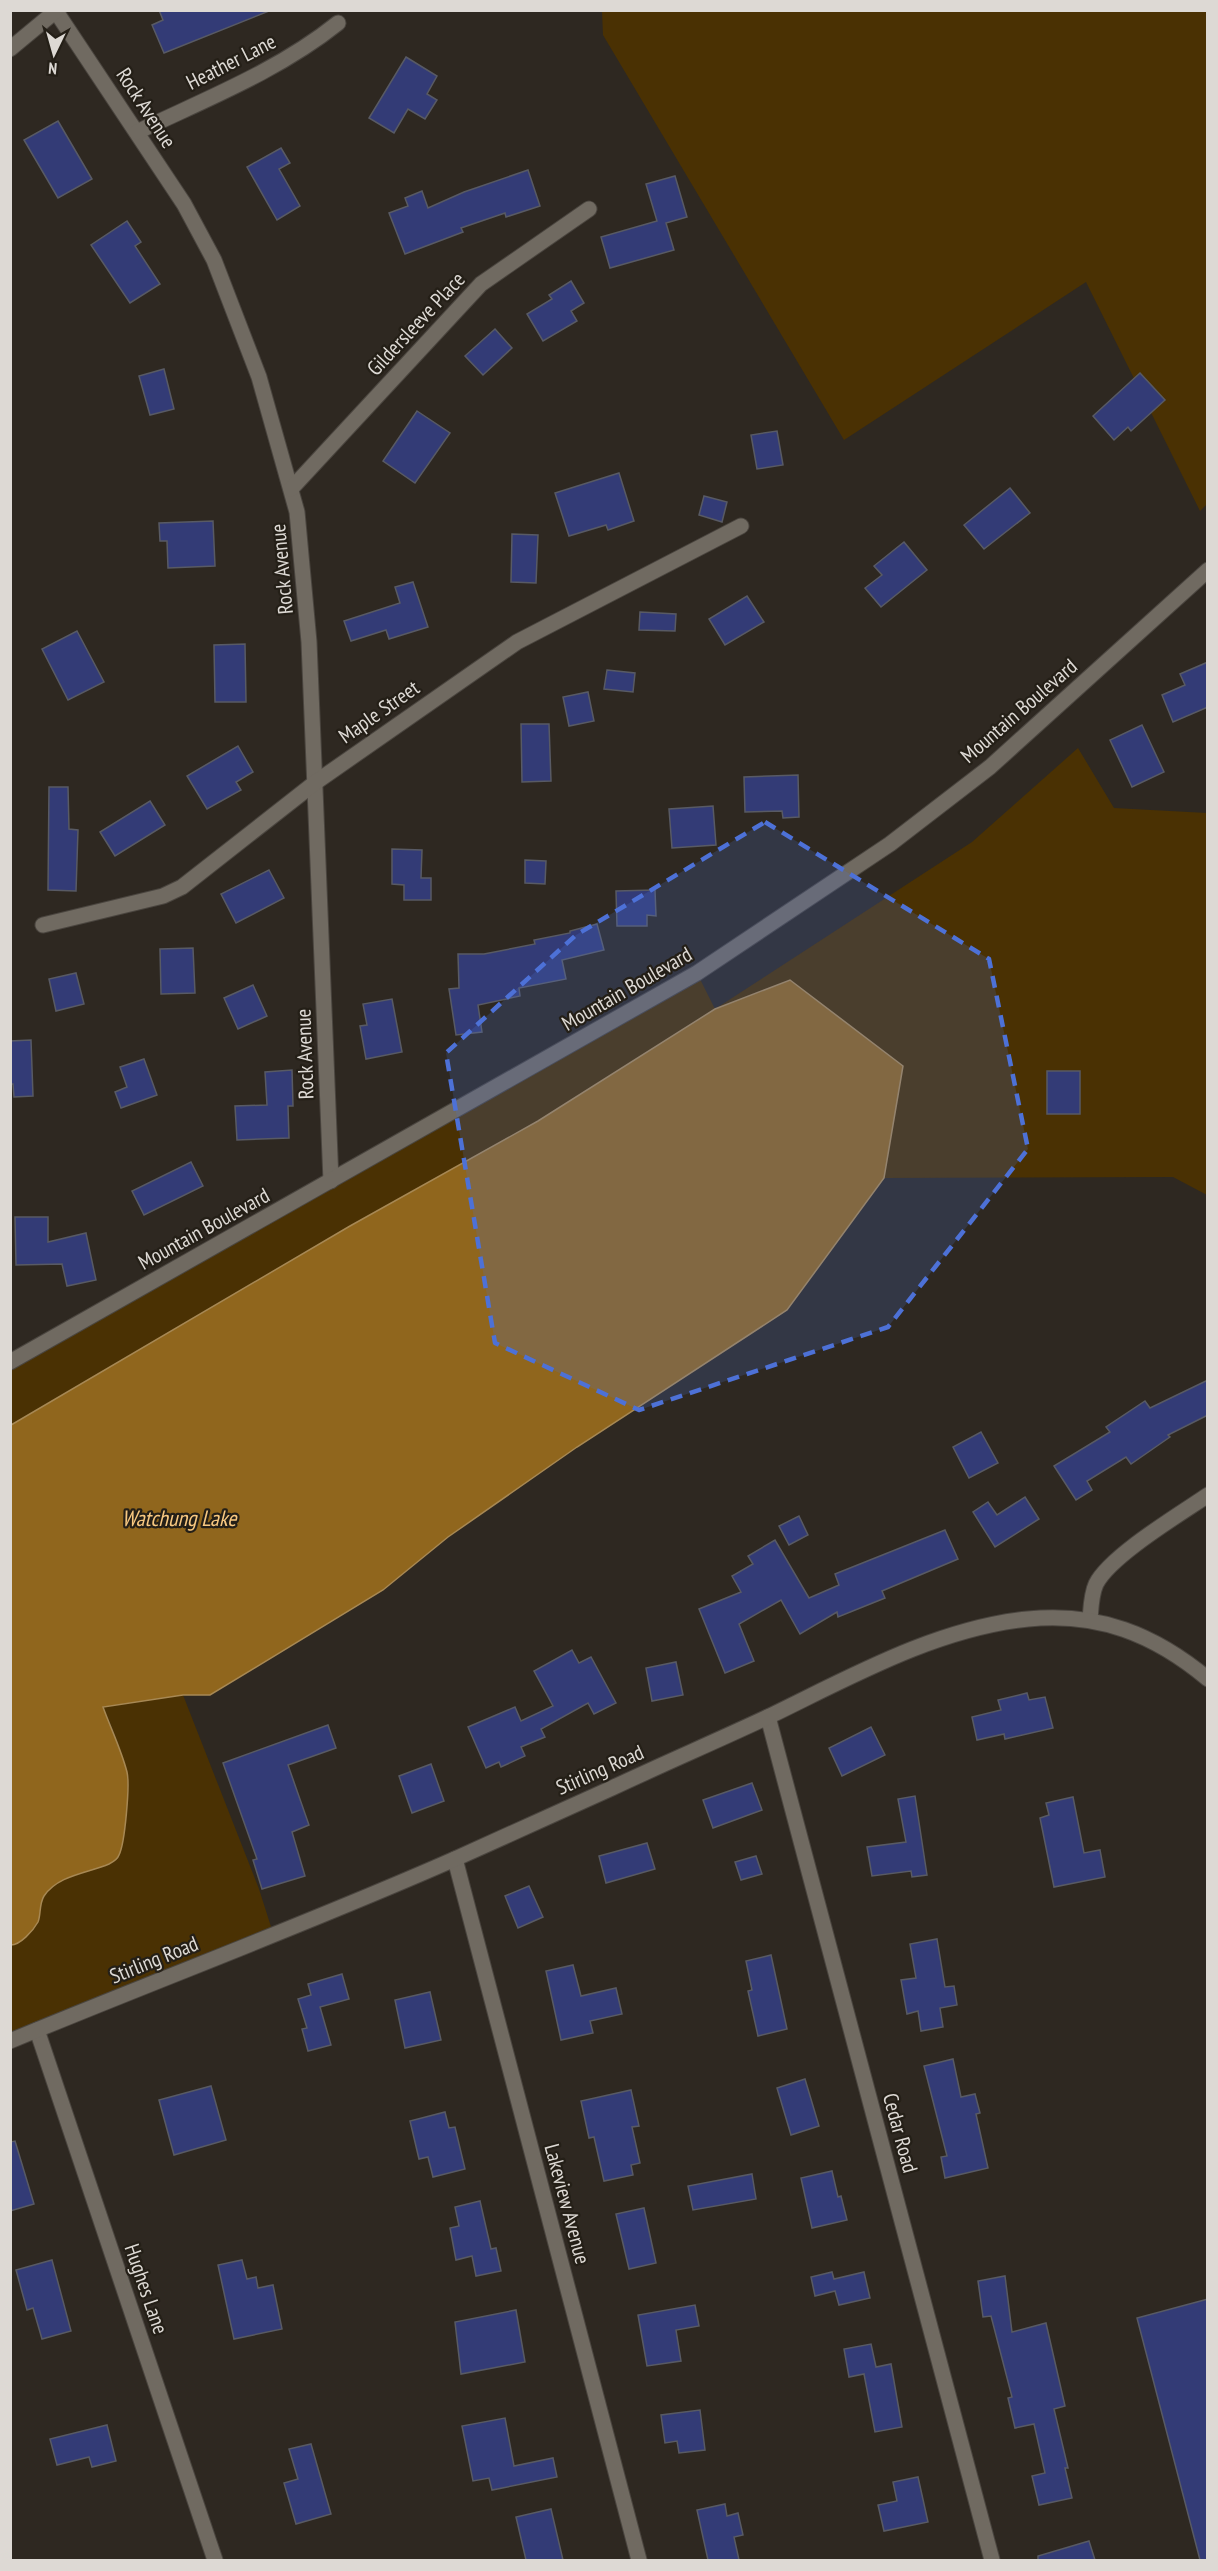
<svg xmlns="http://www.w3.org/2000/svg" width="1218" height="2571" font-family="'PT Sans Narrow',sans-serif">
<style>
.green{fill:#4a3103}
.water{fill:#90661d;stroke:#a78854;stroke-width:1.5}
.building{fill:#333b76;stroke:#585a64;stroke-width:1.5}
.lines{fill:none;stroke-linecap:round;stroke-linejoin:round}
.minor-casing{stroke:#4a453f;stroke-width:17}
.tertiary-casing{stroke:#4a453f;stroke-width:17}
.minor{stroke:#706a61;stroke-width:15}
.tertiary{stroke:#706a61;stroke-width:15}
.marked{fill:#4d71d7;fill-opacity:0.2;stroke:#4d71d7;stroke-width:4.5;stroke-dasharray:12 8;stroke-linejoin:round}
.labels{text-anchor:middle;stroke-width:4.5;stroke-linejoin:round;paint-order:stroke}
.street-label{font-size:21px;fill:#ddd9d4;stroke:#241f17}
.water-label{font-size:22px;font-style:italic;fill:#f8c880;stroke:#241f17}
</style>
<rect width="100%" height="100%" fill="#2e2821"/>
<!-- green -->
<g class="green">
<polygon points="602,11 1207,11 1207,504 1200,511 1086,282 844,440 603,35"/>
<polygon points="1078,748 1114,808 1207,813 1207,1195 1173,1177 884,1178 903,1066 789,980 715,1009 538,1121 350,1226 11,1425 10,1362 697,973 715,1009 972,842"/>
<path d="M183,1695l76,194 14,44 -262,108 -1,-96c10,0 23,-14 28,-23 3,-7 1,-18 6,-26 14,-21 44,-23 65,-32 4,-2 9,-6 10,-9 6,-12 11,-70 8,-83 -6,-22 -14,-44 -24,-65z"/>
</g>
<!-- water -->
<path class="water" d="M790,980l113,86 -19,112 -97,132 -210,137 -129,90 -65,53 -173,105h-27l-80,12c8,22 18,42 24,65 3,13 -2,71 -8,83 -1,3 -6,7 -10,9 -21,9 -51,11 -65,32 -5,8 -3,19 -6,26 -5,9 -18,23 -27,23v-520l339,-199 188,-105 177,-112z"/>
<!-- building -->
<g class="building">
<polygon points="159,10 269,10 269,11 164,53 152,25 163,20"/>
<polygon points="406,57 437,76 427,94 437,100 425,119 408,109 394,133 369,118"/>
<polygon points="58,121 92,179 58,198 24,140"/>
<polygon points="281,148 290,163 279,169 300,206 277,220 247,167"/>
<polygon points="528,170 540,206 506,217 505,213 461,228 463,232 405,254 389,213 408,206 405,198 422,191 428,208 464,192"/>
<polygon points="675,176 687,217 666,223 674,250 610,268 601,237 657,221 646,184"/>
<polygon points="127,221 141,242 135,246 160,284 130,303 91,245"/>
<polygon points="571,281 584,303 571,311 577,321 543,341 527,314 552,299 549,295"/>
<polygon points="495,329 512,348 483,375 465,356"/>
<polygon points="164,369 174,409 150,415 139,376"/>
<polygon points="1140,373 1165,400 1131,431 1128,427 1114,440 1093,416"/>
<polygon points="417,411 450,433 415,483 383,461"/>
<polygon points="777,431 783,465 757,469 751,435"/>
<polygon points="619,473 634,521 608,530 606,525 569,536 555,493"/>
<polygon points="1010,488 1030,513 984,549 964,525"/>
<polygon points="704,496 727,502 722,522 699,515"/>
<polygon points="213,521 215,566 168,568 167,541 160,541 159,523"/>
<polygon points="512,534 538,535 536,583 511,582"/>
<polygon points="904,542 927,570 881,607 865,588 882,575 874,566"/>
<polygon points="413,582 428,627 389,639 386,630 351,641 344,621 400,603 395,587"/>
<polygon points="747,596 764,622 725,645 709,619"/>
<polygon points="640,612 676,614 675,631 639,630"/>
<polygon points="77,631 104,682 68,700 42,649"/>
<polygon points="245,644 246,702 215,702 214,645"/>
<polygon points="1208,662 1208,707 1173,722 1162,695 1185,685 1180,674"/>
<polygon points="607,670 635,673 633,692 604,689"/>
<polygon points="588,692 594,721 569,726 563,697"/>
<polygon points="521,724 549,724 551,781 522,782"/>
<polygon points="1142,725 1164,772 1132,787 1110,740"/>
<polygon points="238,746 253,772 236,782 241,790 207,809 187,776"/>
<polygon points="798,775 799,817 783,818 782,811 745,812 744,777"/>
<polygon points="49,787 68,787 69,829 78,830 76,891 48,890"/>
<polygon points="150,801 165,825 115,856 100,832"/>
<polygon points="713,806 716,845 672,848 669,809"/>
<polygon points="392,849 422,850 421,878 431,878 431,900 404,900 404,885 392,884"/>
<polygon points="525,860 546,861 545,884 525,883"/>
<polygon points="269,870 284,898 236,923 221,894"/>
<polygon points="655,890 656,916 647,915 647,926 617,926 616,891"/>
<polygon points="597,924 604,950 562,960 566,979 519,988 520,996 478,1005 482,1032 456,1035 449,989 459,988 458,954 484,954 535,944 534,940 570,933 570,931"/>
<polygon points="193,948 195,993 161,994 160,949"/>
<polygon points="76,973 84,1004 56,1011 49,979"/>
<polygon points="253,985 267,1016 238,1029 224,998"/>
<polygon points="392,999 402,1052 366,1059 360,1026 367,1025 363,1004"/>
<polygon points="31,1040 33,1096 14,1097 13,1084 10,1084 10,1041"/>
<polygon points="144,1059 157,1095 121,1108 115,1092 127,1087 120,1067"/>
<polygon points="292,1070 293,1106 288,1106 289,1138 237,1140 235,1106 267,1105 265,1072"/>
<rect x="1047" y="1071" width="33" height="43"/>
<polygon points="191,1162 203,1186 144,1215 132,1191"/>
<polygon points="15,1217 48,1217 48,1242 86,1233 96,1280 67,1286 62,1264 16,1265"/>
<polygon points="1208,1380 1208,1415 1168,1435 1170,1437 1131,1464 1126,1457 1087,1481 1092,1490 1076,1500 1054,1466 1110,1432 1106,1427 1145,1401 1150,1408"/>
<polygon points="981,1432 998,1463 969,1478 953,1447"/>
<polygon points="1025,1497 1039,1519 995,1547 973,1512 988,1502 997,1515"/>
<polygon points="799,1516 808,1535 789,1545 779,1526"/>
<polygon points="945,1530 958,1559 882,1591 885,1598 838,1617 837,1612 800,1634 781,1600 739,1624 754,1661 725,1673 699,1609 741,1592 732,1576 753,1564 748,1556 775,1540 809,1598 839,1585 835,1574"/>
<polygon points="572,1650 579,1663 591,1657 616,1703 594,1714 588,1703 541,1729 545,1737 521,1747 525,1756 501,1767 499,1762 486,1768 468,1727 515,1707 521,1721 553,1706 534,1671"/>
<polygon points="676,1662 683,1695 652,1701 646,1668"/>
<polygon points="1027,1693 1029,1700 1045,1697 1053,1728 1005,1739 1004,1734 977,1740 972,1717 1001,1710 998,1700"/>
<polygon points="328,1725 336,1748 288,1765 309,1825 292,1832 305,1876 262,1889 253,1860 257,1859 223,1763"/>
<polygon points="871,1727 885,1755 842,1776 829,1748"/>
<polygon points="431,1764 444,1801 412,1813 399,1776"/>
<polygon points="752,1783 762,1810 713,1828 703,1800"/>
<polygon points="915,1796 927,1875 912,1877 911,1871 872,1876 867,1847 906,1842 898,1799"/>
<polygon points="1073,1797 1084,1853 1100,1850 1105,1877 1054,1887 1040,1818 1049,1815 1046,1803"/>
<polygon points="647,1843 655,1869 606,1883 599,1856"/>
<polygon points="756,1856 762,1874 741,1880 735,1862"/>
<polygon points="529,1886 543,1917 518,1928 505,1896"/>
<polygon points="937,1939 945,1987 954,1986 957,2005 940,2008 943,2027 921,2031 918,2011 907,2014 901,1980 916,1978 910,1944"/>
<polygon points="771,1955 787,2029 758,2036 748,1991 752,1990 746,1961"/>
<polygon points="573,1965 581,1996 616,1988 622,2014 590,2021 593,2033 561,2040 546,1971"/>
<polygon points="342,1974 349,1999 320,2007 331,2045 308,2051 302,2029 307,2028 298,1999 311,1995 308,1984"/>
<polygon points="430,1992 441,2040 405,2048 395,2000"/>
<polygon points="953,2059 961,2097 975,2094 980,2113 976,2114 988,2168 945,2178 941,2157 947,2156 924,2066"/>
<polygon points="805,2079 819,2126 791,2135 777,2088"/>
<polygon points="211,2086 226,2140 174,2155 159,2100"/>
<polygon points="631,2090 639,2126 632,2127 640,2163 631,2165 633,2175 604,2181 594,2137 589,2138 581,2101"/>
<polygon points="445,2112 449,2128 455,2127 465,2169 433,2177 428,2157 419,2159 410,2121"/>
<polygon points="15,2141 34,2204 10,2211 10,2142"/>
<polygon points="832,2171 838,2197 841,2196 847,2220 812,2228 801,2178"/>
<polygon points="752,2174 756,2199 693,2210 688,2186"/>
<polygon points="480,2201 491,2249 496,2248 501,2271 476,2276 472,2256 456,2260 450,2228 459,2226 455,2207"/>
<polygon points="644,2208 656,2263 629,2269 616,2214"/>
<polygon points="52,2260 71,2331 42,2339 33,2308 27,2310 16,2270"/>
<polygon points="242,2260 247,2279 256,2277 258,2288 273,2285 282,2329 234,2339 218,2265"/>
<polygon points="832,2272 834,2279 864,2272 870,2298 839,2305 835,2291 815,2296 811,2277"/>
<polygon points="1005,2276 1012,2332 1046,2323 1065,2406 1054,2409 1068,2468 1065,2468 1072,2498 1039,2505 1032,2476 1045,2473 1034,2424 1015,2428 1008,2398 1012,2397 991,2316 983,2317 978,2281"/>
<polygon points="1208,2299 1208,2560 1200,2560 1137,2318"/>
<polygon points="695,2305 699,2326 676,2330 681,2361 647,2366 638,2315"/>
<polygon points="516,2310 525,2362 461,2374 455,2322"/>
<polygon points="871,2344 876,2367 891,2364 902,2427 875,2432 864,2374 849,2377 844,2349"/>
<polygon points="700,2410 705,2450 679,2453 677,2441 665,2443 661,2415"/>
<polygon points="505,2418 514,2466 553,2458 557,2477 492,2490 489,2478 473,2481 462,2426"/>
<polygon points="107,2425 116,2461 92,2467 89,2457 57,2465 50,2439"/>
<polygon points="311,2444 331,2514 296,2524 284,2483 298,2479 289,2449"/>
<polygon points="918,2477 928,2522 884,2531 878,2505 897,2501 893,2482"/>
<polygon points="725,2504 727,2516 738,2513 743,2535 734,2537 739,2560 708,2560 697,2510"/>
<polygon points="551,2509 563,2560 526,2560 516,2517"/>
<polygon points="1089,2541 1095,2560 1038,2560 1038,2556"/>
</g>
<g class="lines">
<!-- minor casing -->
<g class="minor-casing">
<g id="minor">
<polyline points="57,13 184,204 214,260 259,377 297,512 309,642 331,1181"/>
<polyline points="10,49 57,10"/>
<path d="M137,132c69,-33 141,-61 201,-109"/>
<polyline points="291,489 481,284 589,209"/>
<polyline points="43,925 163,896 182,887 316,782 517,642 741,526"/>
<path d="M1090,1620c1,-12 1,-25 6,-36 14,-28 84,-70 112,-89"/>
<polyline points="768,1717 992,2560"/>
<polyline points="455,1859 639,2560"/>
<polyline points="37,2030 215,2560"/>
</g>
</g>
<!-- tertiary casing -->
<g class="tertiary-casing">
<g id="tertiary">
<polyline points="10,1362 697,973 890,844 990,767 1208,570"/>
<path d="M10,2041c149,-62 300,-118 447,-183 52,-23 103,-47 155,-70 53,-25 107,-48 160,-73 80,-39 166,-87 256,-96 70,-7 126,15 180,60"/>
</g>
</g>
<!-- minor -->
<use href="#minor" class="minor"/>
<!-- tertiary -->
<use href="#tertiary" class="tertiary"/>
</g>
<!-- marked area -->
<path class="marked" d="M765,822l224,137 39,190 -140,178 -249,83 -144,-67 -49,-290 130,-118z"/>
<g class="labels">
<!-- street labels -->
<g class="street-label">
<text transform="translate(231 62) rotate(-27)" y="7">Heather Lane</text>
<text transform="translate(146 108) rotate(57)" y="7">Rock Avenue</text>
<text transform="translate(416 324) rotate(-47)" y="7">Gildersleeve Place</text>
<text transform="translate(282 569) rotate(-95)" y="7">Rock Avenue</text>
<text transform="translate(1019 711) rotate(-41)" y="7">Mountain Boulevard</text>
<text transform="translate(379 712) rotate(-35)" y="7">Maple Street</text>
<text transform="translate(627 989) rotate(-30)" y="7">Mountain Boulevard</text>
<text transform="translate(305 1054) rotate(-92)" y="7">Rock Avenue</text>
<text transform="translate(204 1229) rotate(-29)" y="7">Mountain Boulevard</text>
<text transform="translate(600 1770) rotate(-24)" y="7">Stirling Road</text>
<text transform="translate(154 1960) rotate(-22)" y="7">Stirling Road</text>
<text transform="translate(900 2133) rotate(75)" y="7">Cedar Road</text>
<text transform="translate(567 2204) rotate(75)" y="7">Lakeview Avenue</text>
<text transform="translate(146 2289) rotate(71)" y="7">Hughes Lane</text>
</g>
<!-- water labels -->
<g class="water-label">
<text x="179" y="1526">Watchung Lake</text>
</g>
</g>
<!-- border -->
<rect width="1218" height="2571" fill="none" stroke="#ddd9d4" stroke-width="24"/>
<!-- north arrow -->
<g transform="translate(54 54) rotate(185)" stroke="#241f17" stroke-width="4.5" paint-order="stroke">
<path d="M0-4.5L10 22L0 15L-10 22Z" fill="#ddd9d4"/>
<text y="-9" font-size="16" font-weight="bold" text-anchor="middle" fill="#ddd9d4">N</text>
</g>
</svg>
